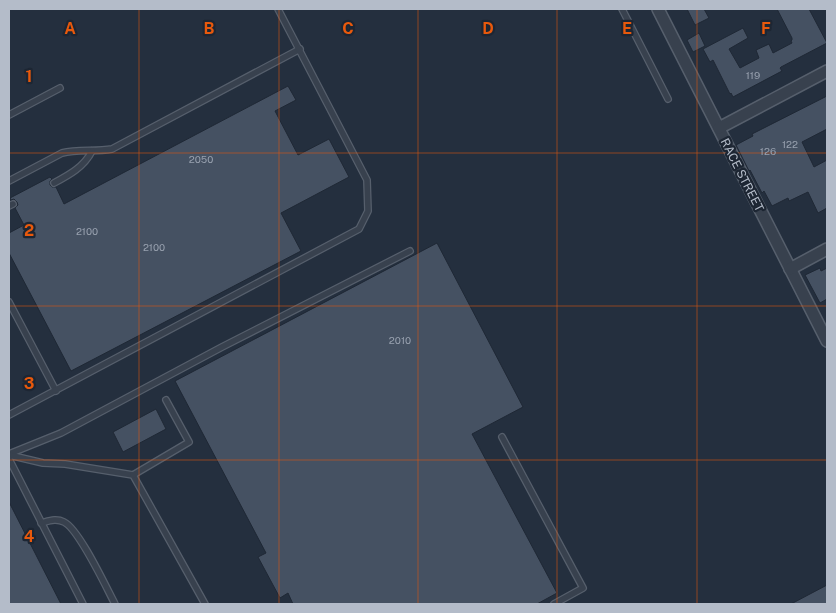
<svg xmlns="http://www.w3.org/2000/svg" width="836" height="613" font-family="'Public Sans',sans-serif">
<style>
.building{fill:#455162;stroke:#1f2835}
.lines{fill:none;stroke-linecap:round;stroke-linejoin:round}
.lane-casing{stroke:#565f6c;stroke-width:8}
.street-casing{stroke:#565f6c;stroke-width:14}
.lane{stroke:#38414e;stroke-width:5.5}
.street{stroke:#38414e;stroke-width:11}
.grid{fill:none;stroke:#e8590c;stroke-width:1;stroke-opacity:0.55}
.labels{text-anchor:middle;stroke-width:4.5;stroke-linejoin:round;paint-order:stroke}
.number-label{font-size:10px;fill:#98a1af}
.street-label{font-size:12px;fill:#b4bcc9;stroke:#1d2633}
.grid-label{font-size:16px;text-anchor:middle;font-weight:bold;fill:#e8590c;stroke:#1d2633;stroke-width:4.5;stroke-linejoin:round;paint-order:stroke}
</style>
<rect width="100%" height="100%" fill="#242f3e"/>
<!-- building -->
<g class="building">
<polygon points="687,9 704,9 709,18 695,25"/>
<polygon points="777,9 809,9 827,43 781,67 780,68 782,71 733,97 731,93 730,94 713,60 710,62 703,49 743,28 748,38 729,49 740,68 759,58 756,50 769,44 773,53 792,43 791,41 792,40 792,38"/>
<polygon points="699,33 705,46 693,52 687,40"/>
<polygon points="288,86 296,100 275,111 298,155 329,139 349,177 281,213 301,251 71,371 9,253 9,233 24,225 15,208 18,205 17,202 14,199 11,200 10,198 50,177 52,179 50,181 50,185 52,187 56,187 64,204"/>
<polygon points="827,96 827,129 802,142 814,167 827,160 827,208 818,213 808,192 789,201 788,198 772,206 764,191 762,193 750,170 749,171 736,145 753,136 752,134"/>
<polygon points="437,243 523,407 472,434 557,593 537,604 293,604 288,593 280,598 258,557 266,553 175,381"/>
<polygon points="820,268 821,271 827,268 827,299 820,303 805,275"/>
<polygon points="156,409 166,429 123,452 113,432"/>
<polygon points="9,502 61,604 9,604"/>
<polygon points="827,585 827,604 791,604"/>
</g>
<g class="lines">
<!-- lane casing -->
<g class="lane-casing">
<g id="lane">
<polyline points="622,9 668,99"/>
<polyline points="9,115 60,88"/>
<path d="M9,181l53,-28c16,-4 33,-1 50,-4l188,-100"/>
<path d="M54,183c15,-8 30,-16 38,-32"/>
<polyline points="9,206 13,204"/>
<polyline points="9,302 56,391"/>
<polyline points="9,415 359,229 368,211 367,180 278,9"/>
<polyline points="502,437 583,588 554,604"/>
<polyline points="9,454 61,433 222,347 410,251"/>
<polyline points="9,455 43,463 65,464 133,475 205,604"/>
<polyline points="9,459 83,604"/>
<polyline points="133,475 189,442 166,400"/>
<path d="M41,523c8,-2 15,-5 23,-1 15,7 42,65 51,82"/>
</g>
</g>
<!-- street casing -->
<g class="street-casing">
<g id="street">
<polyline points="658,9 827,341"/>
<polyline points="719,128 827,71"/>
<polyline points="790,269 827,249"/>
</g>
</g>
<!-- lane -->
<use href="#lane" class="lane"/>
<!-- street -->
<use href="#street" class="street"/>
</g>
<!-- grid -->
<path class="grid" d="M139,9v595M279,9v595M418,9v595M557,9v595M697,9v595M9,153h818M9,306h818M9,460h818"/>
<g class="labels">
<!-- number labels -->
<g class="number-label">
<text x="753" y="79">119</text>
<text x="790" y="148">122</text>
<text x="768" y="155">126</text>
<text x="201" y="163">2050</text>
<text x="87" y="235">2100</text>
<text x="154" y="251">2100</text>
<text x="400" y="344">2010</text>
</g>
<!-- street labels -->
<g class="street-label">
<text transform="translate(742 175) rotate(63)" y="4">RACE STREET</text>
</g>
</g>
<g class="grid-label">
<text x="70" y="34">A</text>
<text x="209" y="34">B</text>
<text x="348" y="34">C</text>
<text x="488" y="34">D</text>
<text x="627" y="34">E</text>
<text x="766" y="34">F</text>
<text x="29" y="82">1</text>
<text x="29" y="236">2</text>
<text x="29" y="389">3</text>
<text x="29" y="542">4</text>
</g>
<!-- border -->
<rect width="836" height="613" fill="none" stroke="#b4bcc9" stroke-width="20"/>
</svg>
